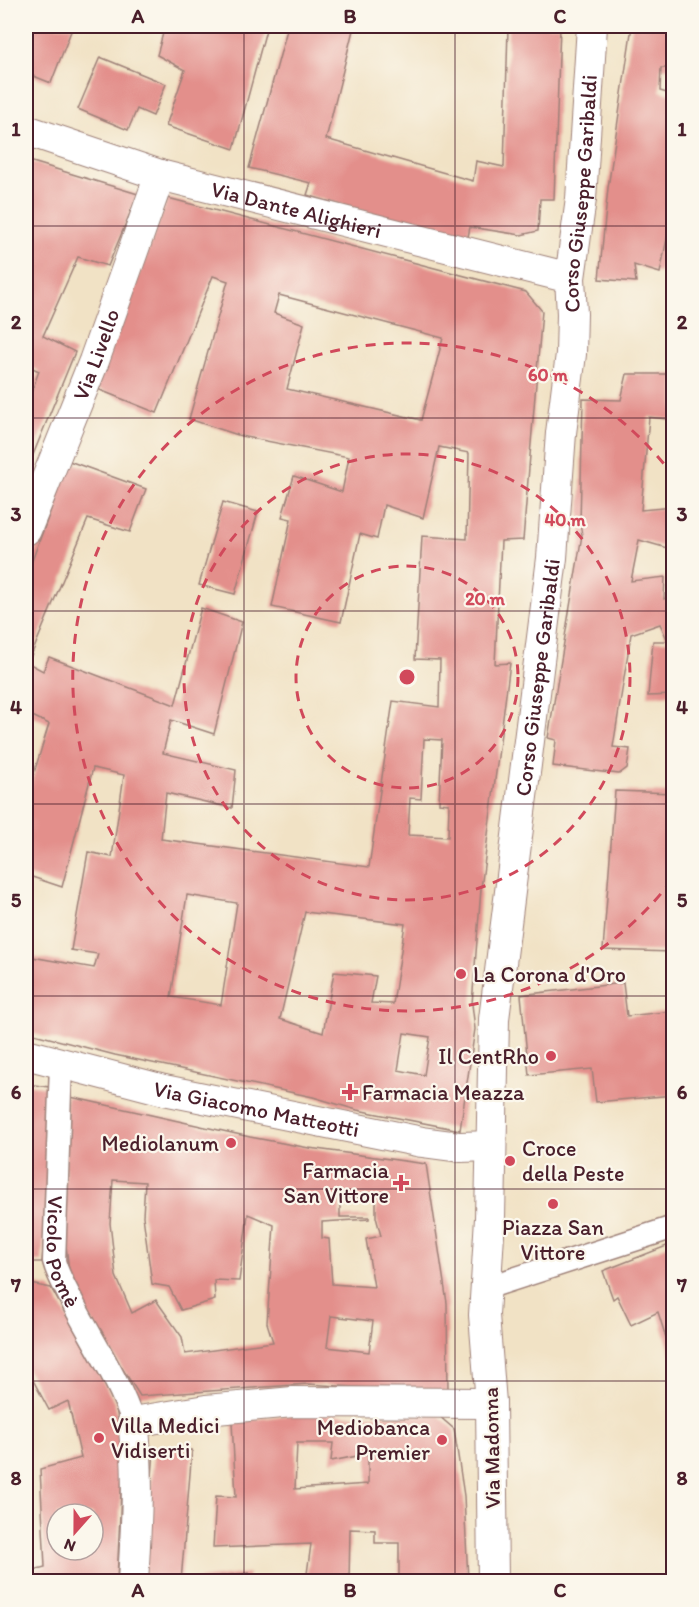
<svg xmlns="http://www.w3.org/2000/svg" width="699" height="1607" font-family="Itim,sans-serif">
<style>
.building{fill:#e38f8b;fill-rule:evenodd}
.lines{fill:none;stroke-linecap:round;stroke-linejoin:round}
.pedestrian-casing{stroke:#9e8078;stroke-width:25}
.minor-casing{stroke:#9e8078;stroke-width:32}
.pedestrian{stroke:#fff;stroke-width:22}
.minor{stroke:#fff;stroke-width:30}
.grid{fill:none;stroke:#4a1f2b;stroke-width:1.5;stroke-opacity:0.55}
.ring{fill:none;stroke:#d1495b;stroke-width:3;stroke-dasharray:10 8}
.poi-dot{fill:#d1495b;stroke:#fbf7ec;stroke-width:2}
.labels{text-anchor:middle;stroke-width:4.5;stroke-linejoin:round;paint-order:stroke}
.street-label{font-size:22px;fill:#4a1f2b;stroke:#fbf7ec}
.poi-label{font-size:22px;fill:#4a1f2b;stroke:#fbf7ec;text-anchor:start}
.centre{fill:#d1495b;stroke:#fbf7ec;stroke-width:3}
.ring-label{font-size:18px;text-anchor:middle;font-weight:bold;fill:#d1495b;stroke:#fbf7ec;stroke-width:4.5;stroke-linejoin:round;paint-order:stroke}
.neatline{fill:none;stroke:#4a1f2b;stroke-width:2}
.grid-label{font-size:20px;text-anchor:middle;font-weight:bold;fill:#4a1f2b}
</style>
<rect width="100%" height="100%" fill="#fbf7ec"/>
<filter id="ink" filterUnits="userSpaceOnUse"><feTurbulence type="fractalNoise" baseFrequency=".0167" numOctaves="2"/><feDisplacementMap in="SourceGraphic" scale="12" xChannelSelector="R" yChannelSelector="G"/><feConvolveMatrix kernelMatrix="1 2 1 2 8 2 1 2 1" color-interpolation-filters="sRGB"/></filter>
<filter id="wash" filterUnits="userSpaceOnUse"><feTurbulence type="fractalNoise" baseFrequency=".008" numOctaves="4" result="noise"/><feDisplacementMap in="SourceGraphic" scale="24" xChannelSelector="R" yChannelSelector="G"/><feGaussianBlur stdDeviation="1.35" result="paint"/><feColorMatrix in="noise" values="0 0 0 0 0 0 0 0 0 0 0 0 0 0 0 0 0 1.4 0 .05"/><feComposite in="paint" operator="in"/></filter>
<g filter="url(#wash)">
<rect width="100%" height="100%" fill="#f1e2c5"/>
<g id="blocks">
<!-- building -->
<g class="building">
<polygon points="26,26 73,26 51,83 26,73"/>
<polygon points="165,26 267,26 234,149 166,126 185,70 157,55"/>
<polygon points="288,26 354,26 326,139 473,181 476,161 504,167 508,28 494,27 494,26 560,26 554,199 540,199 538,231 521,235 470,227 467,242 307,195 311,183 249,168"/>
<polygon points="632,26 674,26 674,68 661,68 660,91 674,95 674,204 660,273 634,265 636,282 599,279 608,188"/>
<polygon points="100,57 166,84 153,116 137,109 128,130 78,109"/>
<polygon points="26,160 138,194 108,266 78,257 43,336 75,352 26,472 26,407 39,371 26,365"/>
<path d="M168,198l358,94 16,19 -19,229 -22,1 -6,123 15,-1 -29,226 -9,115 3,25 -15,101 -103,-20 -44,-13 -198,-42 -89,-23v-76l68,12 4,-14 -27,-4 17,-98 24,5 12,-82 -31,-7 -31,119 -36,-12v-76l23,-75 -23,-11v-136l43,-116 77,28 -16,43 -42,-13 -60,144 15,8 6,-14 126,48 26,-97 41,14 -28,112 -43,-14 -8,33 73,17 -4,38 -66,-15 -5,46 208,28 24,-166 46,6 1,-47 -25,-1 7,-123 45,3 2,-86 -30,-6 -16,71 -39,-13 -7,34 -17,-5 -19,88 -69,-15 19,-88 -9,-2 12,-41 48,16 7,-35 -108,-21 -52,-17 39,-138 -15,-5 -56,137 -62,-25zM279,295l164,43 -22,82 -134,-31 17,-65 -30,-11zM424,739l18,1 -3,63 10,1 -1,33 -40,-2 2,-37 11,1zM187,895l50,8 -16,102 -50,-8zM305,912l100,12 -12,80 -22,-1 5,-27 -42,-4 -11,61 -43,-14zM404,1033l26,4 -6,38 -26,-5z"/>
<polygon points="627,374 674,374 674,420 649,417 641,510 674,507 674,547 667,548 639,540 631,581 665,577 664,599 674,596 674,695 648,696 653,641 668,641 660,624 631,634 613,747 630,749 627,768 619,774 553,766 556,740 548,738 582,535 580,523 583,399 621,400"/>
<polygon points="223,502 258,512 235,594 199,585"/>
<polygon points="615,791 674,793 674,952 603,950"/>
<polygon points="623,983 627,1016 674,1011 674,1095 596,1102 592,1069 529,1075 521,995"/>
<polygon points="26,1084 57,1088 42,1262 26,1262"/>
<path d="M66,1096l184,41 59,11 117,16 21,139 1,90 -140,-9 -168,12 -52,-81 -18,-36 -6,-51zM113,1180l32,2 -2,34 9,68 17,3 12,23 34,-10 -1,-20 25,1 9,-67 26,11 -7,98 6,19 -88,12 -3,-17 -26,-37 -24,13 -16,-37 -6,-53zM376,1197v20l5,19 -15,3 8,48 -42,-3 -3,-45 -7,-1v-16l47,-3v-2h-29v-19zM331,1316l42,5 -4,31 -42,-5z"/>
<polygon points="674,1243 674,1360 673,1360 658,1312 631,1325 617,1296 613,1299 603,1271"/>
<path d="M26,1283l25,5 64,115 8,43 -6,135h-91v-9l19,-5 -5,-98 41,-11 -13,-57 -19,9 -23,-43zM57,1514h36v36h-36z"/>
<path d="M298,1414l141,2 15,13 10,67 4,85h-69v-38h-24v-13l-25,-1 -1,52h-43l5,-37 -98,4 3,-52 20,1 -4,-75zM297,1443h36l-2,18 37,-7v30l-73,5z"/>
<polygon points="192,1450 181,1581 144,1581 154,1451"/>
<polygon points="249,1573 247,1581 192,1581 192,1580"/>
</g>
</g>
</g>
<g filter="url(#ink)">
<use href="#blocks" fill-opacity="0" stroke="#9e8078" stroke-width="1.5"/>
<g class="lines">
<!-- pedestrian casing -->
<g class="pedestrian-casing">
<g id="pedestrian">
<path id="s1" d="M61,1064l-7,197c4,15 12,28 19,42 20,39 46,77 60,119"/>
<polyline points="486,1288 674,1227"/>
</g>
</g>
<!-- minor casing -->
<g class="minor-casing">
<g id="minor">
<path id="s2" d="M26,130l134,45 410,103"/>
<path id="s3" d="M26,530l68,-169 66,-186"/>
<path id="s4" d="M26,1054l138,36 258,52 38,5 31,-1"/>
<path d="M133,1582c3,-54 7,-107 0,-160l73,-12 87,-8 198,1"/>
<path id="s5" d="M493,1582l-2,-179 -7,-88 6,-97 4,-199 58,-461 9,-125 10,-79 1,-40 -2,-36 11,-79 11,-173"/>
</g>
</g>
<!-- pedestrian -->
<use href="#pedestrian" class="pedestrian"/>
<!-- minor -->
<use href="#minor" class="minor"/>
</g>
</g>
<!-- grid -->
<path class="grid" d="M244,26v1556M455,26v1556M26,226h648M26,418h648M26,611h648M26,804h648M26,996h648M26,1189h648M26,1381h648"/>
<!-- distance rings -->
<g class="ring">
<circle cx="407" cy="677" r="111"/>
<circle cx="407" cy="677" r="223"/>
<path d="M672 880A334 334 0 1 1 672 474"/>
</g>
<!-- markers -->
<g class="poi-dot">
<circle cx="461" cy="974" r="6"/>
<circle cx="551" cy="1056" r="6"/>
<path d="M347 1083h6v6h6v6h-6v6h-6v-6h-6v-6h6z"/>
<circle cx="231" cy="1143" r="6"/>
<circle cx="510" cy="1161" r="6"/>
<path d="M398 1174h6v6h6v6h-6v6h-6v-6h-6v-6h6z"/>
<circle cx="553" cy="1204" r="6"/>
<circle cx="99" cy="1438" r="6"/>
<circle cx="442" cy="1440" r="6"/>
</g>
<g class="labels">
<!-- street labels -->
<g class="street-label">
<text dy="8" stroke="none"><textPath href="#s5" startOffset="1394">Corso Giuseppe Garibaldi</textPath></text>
<text dy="8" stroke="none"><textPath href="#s2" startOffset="282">Via Dante Alighieri</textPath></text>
<text dy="8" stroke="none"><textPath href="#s3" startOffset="189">Via Livello</textPath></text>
<text dy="8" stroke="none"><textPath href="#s5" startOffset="908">Corso Giuseppe Garibaldi</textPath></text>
<text dy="8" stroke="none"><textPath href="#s4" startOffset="237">Via Giacomo Matteotti</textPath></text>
<text dy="8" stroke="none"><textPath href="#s1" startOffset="189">Vicolo Pomè</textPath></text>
<text transform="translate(491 1448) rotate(-91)" y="8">Via Madonna</text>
</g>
<!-- poi labels -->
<g class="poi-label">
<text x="473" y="982">La Corona d'Oro</text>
<text x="539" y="1064" text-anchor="end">Il CentRho</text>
<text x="362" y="1100">Farmacia Meazza</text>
<text x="219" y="1151" text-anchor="end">Mediolanum</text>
<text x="522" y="1156">Croce<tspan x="522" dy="25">della Peste</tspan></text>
<text x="389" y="1178" text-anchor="end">Farmacia<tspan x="389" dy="25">San Vittore</tspan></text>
<text x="553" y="1235" text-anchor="middle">Piazza San<tspan x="553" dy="25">Vittore</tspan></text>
<text x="111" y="1433">Villa Medici<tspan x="111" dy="25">Vidiserti</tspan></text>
<text x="430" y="1435" text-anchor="end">Mediobanca<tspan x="430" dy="25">Premier</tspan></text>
</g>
</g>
<circle cx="407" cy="677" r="9" class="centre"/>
<g class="ring-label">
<text x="548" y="381">60 m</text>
<text x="565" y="526">40 m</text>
<text x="485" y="605">20 m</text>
</g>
<!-- margin -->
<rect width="699" height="1607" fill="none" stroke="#fbf7ec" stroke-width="66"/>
<!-- north arrow -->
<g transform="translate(75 1532) rotate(201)"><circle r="28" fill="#fbf7ec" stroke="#b4a19f" stroke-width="1.5"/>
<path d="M0-4.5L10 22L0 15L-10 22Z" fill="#d1495b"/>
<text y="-9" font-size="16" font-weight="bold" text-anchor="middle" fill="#4a1f2b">N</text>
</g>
<rect x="33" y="33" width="633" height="1541" class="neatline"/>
<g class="grid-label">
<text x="138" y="23">A</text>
<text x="350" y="23">B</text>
<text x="560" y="23">C</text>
<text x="16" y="136">1</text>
<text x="682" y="136">1</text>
<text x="16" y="329">2</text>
<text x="682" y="329">2</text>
<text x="16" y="521">3</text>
<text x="682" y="521">3</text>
<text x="16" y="714">4</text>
<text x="682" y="714">4</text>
<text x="16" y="907">5</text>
<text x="682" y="907">5</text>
<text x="16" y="1099">6</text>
<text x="682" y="1099">6</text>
<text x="16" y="1292">7</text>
<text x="682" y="1292">7</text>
<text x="16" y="1485">8</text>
<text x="682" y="1485">8</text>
<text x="138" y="1597">A</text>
<text x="350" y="1597">B</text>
<text x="560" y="1597">C</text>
</g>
</svg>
